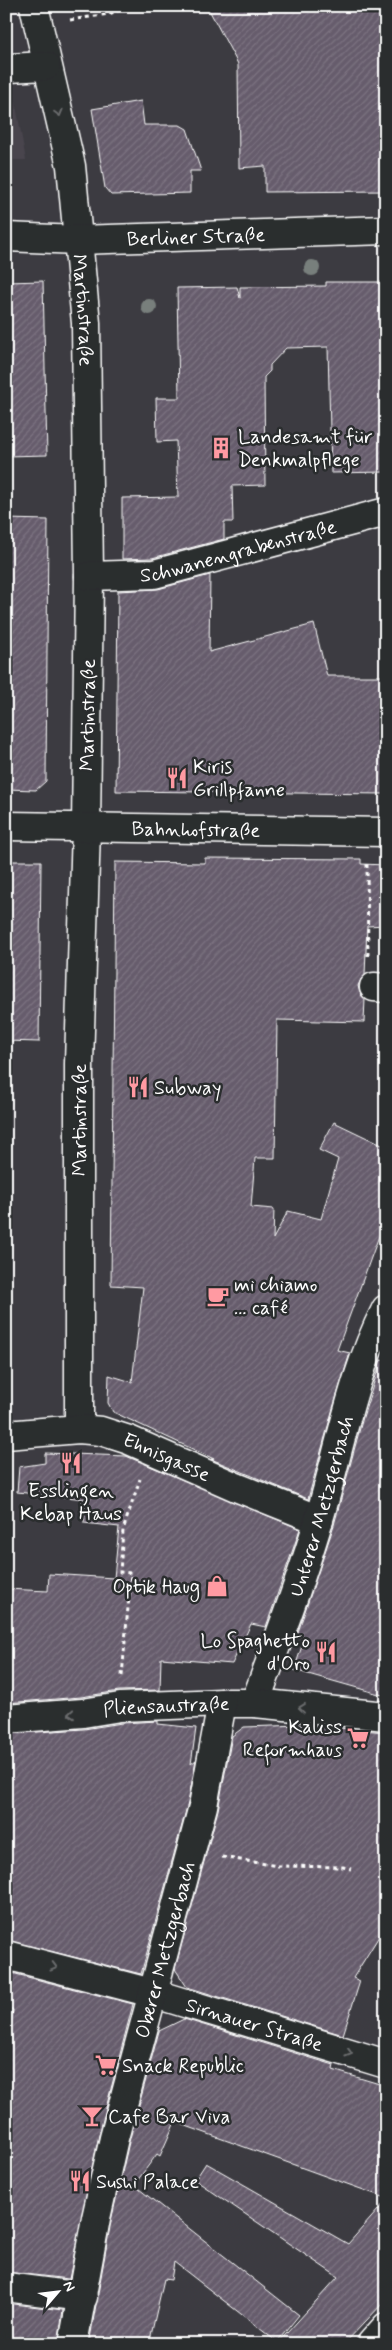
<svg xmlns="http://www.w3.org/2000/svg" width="392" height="2350" font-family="Mynerve,sans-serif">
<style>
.built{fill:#49454e}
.building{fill:url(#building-hatch);stroke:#fff}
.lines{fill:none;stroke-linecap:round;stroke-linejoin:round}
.minor-casing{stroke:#fff;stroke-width:31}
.major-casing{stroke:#fff;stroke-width:31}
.path{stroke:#fff;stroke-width:3;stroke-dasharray:4 4;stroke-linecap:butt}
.minor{stroke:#2a2d2e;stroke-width:28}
.major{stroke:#2a2d2e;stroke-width:28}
.tree{fill:#787f7c}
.oneway{stroke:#6a6c6d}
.labels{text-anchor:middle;stroke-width:5;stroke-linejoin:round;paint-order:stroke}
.street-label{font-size:20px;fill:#fff;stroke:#2a2d2e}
.poi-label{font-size:20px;fill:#fff;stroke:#2a2d2e;text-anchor:start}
</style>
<defs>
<pattern id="building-hatch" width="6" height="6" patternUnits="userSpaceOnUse" patternTransform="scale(1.25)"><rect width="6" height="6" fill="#665c6c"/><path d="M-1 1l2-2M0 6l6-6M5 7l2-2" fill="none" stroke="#7d7482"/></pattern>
</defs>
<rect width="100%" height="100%" fill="#3c3b41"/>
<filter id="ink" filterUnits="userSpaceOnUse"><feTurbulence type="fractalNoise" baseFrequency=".02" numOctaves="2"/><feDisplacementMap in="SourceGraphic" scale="10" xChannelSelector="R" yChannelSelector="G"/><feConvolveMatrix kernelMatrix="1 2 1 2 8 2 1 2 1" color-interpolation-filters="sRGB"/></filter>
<g filter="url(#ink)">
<!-- built -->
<polygon class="built" points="6,56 9,68 26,160 6,160"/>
<!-- building -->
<g class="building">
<polygon points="207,6 376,6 386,40 386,191 265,192 265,166 239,168 238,64"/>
<polygon points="141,101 144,125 180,125 187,129 201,171 190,171 190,193 111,195 105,188 92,109"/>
<polygon points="43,281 47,455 6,456 6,282"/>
<polygon points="326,282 386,282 386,472 331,473 328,347 286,348 270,365 270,371 264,377 265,485 232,486 233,522 224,522 224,539 152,558 122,559 122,498 178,497 176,441 157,442 156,398 179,398 177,288 237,287 240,298 240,287 326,286"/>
<polygon points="6,519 48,520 46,781 36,790 6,789"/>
<polygon points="210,575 209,652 314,624 327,676 386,676 386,794 116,791 118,591 158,589"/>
<polygon points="205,858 361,859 361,864 386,865 386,925 367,926 365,975 361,979 358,986 360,993 365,999 364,1022 277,1020 275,1158 255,1158 251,1207 274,1209 273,1239 288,1211 321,1219 338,1159 319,1150 334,1122 386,1147 386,1239 379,1236 337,1350 350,1353 333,1408 308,1499 211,1459 214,1459 113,1412 108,1403 109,1375 132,1382 143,1287 111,1285 115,862 205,863"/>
<polygon points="6,861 41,861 39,1042 6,1041"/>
<polygon points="381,1360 386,1361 386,1696 294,1670 305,1637 297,1635 334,1525 363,1417"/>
<polygon points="45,1453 126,1456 300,1529 266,1627 251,1624 232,1664 161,1658 160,1690 119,1691 81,1697 6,1703 6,1589 48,1591 49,1574 114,1578 119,1527 84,1523 85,1499 17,1492 19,1467 45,1463"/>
<polygon points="158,1721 158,1724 196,1728 191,1764 196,1760 188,1803 141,1974 6,1940 6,1734 84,1729 122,1723"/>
<polygon points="302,1725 386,1732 386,1925 353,1978 360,1981 343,2035 187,1987 175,1969 218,1810 232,1736 244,1727"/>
<polygon points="8,1972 133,2004 99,2135 69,2279 6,2272 6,2057 13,2010 7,2009"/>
<polygon points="184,2019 334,2065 333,2070 386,2086 386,2198 175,2122 160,2156 157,2154 134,2185 299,2315 277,2342 174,2262 171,2280 164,2279 149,2344 89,2344 111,2221 129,2142 159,2031"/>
<polygon points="206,2163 348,2244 386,2201 386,2300 344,2344 277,2344 338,2277 195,2180"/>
<polygon points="6,2303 63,2310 58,2344 6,2344"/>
</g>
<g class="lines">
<!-- minor casing -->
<g class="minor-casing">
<g id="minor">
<path id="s1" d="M34,6l37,160 15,157 3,253 -3,252 -7,236v365"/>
<polyline points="9,68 46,66"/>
<path id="s2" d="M89,576l65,-2 232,-62"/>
<path id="s3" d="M6,826l380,6"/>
<polyline points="374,987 386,988"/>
<path id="s4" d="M6,1435l73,-6 22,2 28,9 107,47 83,33"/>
<path id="s5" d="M255,1703c22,-61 46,-121 64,-184 21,-70 33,-144 67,-210"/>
<path id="s6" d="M6,1719l77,-6 37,-6 102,-4h33l131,13"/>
<path id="s7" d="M6,1955l146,38 234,71"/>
<polyline points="6,2287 83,2297"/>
<path id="s8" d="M73,2344l23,-126 18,-80 89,-332 19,-103"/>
<polyline points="371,2344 386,2327"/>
</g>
</g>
<!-- major casing -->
<g class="major-casing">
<g id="major">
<path id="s9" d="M6,237l72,3 308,-10"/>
</g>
</g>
<!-- path -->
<g class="path">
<polyline points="70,20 109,14 131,6"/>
<polyline points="367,864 368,957"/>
<polyline points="122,1676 131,1573 120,1572 123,1530 140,1479"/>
<polyline points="222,1857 278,1866 343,1867 351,1869"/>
</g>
<!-- minor -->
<use href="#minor" class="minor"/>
<!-- major -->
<use href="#major" class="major"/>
</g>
<!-- trees -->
<g class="tree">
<circle cx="312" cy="268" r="8"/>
<circle cx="149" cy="307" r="8"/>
</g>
<!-- one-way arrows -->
<defs><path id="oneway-chevron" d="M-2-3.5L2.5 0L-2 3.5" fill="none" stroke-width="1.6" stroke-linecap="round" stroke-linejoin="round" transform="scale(1.25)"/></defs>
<g class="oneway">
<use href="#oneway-chevron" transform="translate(59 113) rotate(75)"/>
<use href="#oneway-chevron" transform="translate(302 1708) rotate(-174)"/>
<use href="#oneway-chevron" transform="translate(71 1714) rotate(175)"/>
<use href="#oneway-chevron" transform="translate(54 1967) rotate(15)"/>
<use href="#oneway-chevron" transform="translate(349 2053) rotate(17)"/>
</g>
</g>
<!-- icons -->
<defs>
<g id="building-bare" transform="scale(1.725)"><path d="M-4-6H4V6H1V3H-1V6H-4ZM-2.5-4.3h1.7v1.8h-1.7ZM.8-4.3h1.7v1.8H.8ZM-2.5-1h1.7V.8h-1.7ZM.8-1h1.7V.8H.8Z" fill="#ff9aa2" stroke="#2a2d2e" stroke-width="2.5" paint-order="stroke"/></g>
<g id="restaurant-bare" transform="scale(1.725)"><path d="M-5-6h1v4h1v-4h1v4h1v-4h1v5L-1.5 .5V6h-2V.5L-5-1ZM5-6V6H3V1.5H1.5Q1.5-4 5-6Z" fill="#ff9aa2" stroke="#2a2d2e" stroke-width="2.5" paint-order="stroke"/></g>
<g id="cafe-bare" transform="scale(1.725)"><path d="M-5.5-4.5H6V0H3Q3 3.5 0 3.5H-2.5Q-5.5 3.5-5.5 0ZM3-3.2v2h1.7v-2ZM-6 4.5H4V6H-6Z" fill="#ff9aa2" stroke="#2a2d2e" stroke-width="2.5" paint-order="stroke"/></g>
<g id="shop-bare" transform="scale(1.725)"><path d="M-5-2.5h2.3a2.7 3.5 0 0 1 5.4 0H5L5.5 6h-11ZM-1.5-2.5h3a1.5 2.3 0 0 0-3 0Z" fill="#ff9aa2" stroke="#2a2d2e" stroke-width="2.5" paint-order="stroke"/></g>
<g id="supermarket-bare" transform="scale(1.725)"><path d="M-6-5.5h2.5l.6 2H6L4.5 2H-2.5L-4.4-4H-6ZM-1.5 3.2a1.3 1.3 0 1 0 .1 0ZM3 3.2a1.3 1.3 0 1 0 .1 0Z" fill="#ff9aa2" stroke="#2a2d2e" stroke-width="2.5" paint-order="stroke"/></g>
<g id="bar-bare" transform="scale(1.725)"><path d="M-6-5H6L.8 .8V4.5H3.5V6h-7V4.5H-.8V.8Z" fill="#ff9aa2" stroke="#2a2d2e" stroke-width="2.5" paint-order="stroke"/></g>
</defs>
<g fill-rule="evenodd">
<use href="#building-bare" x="221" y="448"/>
<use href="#restaurant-bare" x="177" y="778"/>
<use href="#restaurant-bare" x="138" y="1087"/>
<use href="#cafe-bare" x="218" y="1296"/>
<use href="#restaurant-bare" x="71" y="1463"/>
<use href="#shop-bare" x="217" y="1586"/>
<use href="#restaurant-bare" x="326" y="1652"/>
<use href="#supermarket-bare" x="358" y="1738"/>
<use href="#supermarket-bare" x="106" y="2065"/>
<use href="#bar-bare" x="92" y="2116"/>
<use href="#restaurant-bare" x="80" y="2181"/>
</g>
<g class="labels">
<!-- street labels -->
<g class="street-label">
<text dy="7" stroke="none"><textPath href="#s9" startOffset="190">Berliner Straße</textPath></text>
<text dy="7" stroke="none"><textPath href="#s1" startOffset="309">Martinstraße</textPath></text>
<text dy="7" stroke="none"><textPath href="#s2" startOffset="152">Schwanengrabenstraße</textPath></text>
<text transform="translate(87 715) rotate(-89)" y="7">Martinstraße</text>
<text dy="7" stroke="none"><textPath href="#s3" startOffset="190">Bahnhofstraße</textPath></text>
<text transform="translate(79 1120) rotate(-90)" y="7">Martinstraße</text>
<text dy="7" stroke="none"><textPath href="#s4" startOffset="166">Ehnisgasse</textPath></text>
<text dy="7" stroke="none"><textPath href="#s5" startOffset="208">Unterer Metzgerbach</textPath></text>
<text dy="7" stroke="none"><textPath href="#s6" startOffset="161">Pliensaustraße</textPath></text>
<text dy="7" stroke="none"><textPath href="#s8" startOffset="405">Oberer Metzgerbach</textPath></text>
<text dy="7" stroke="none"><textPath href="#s7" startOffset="258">Sirnauer Straße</textPath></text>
</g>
<!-- poi labels -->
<g class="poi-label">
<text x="238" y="443">Landesamt für<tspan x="238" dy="23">Denkmalpflege</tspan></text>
<text x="193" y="773">Kiris<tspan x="193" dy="23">Grillpfanne</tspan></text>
<text x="154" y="1094">Subway</text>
<text x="234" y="1291">mi chiamo<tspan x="234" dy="23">... café</tspan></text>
<text x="71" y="1497" text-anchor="middle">Esslingen<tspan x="71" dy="23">Kebap Haus</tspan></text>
<text x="200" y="1593" text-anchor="end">Optik Haug</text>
<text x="310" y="1647" text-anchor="end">Lo Spaghetto<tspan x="310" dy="23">d'Oro</tspan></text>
<text x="342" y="1733" text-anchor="end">Kaliss<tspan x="342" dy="23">Reformhaus</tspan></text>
<text x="122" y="2072">Snack Republic</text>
<text x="108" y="2123">Cafe Bar Viva</text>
<text x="96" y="2188">Sushi Palace</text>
</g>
</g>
<!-- margin -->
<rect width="392" height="2350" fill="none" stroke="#2a2d2e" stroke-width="25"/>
<rect x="12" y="12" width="367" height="2325" fill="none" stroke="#fff" stroke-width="2" filter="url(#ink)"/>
<!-- north arrow -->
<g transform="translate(58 2292) rotate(62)" stroke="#2a2d2e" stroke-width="4" paint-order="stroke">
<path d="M0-4L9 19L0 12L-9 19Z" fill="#ffffff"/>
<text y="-8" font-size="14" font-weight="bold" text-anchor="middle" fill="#ffffff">N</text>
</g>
</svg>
